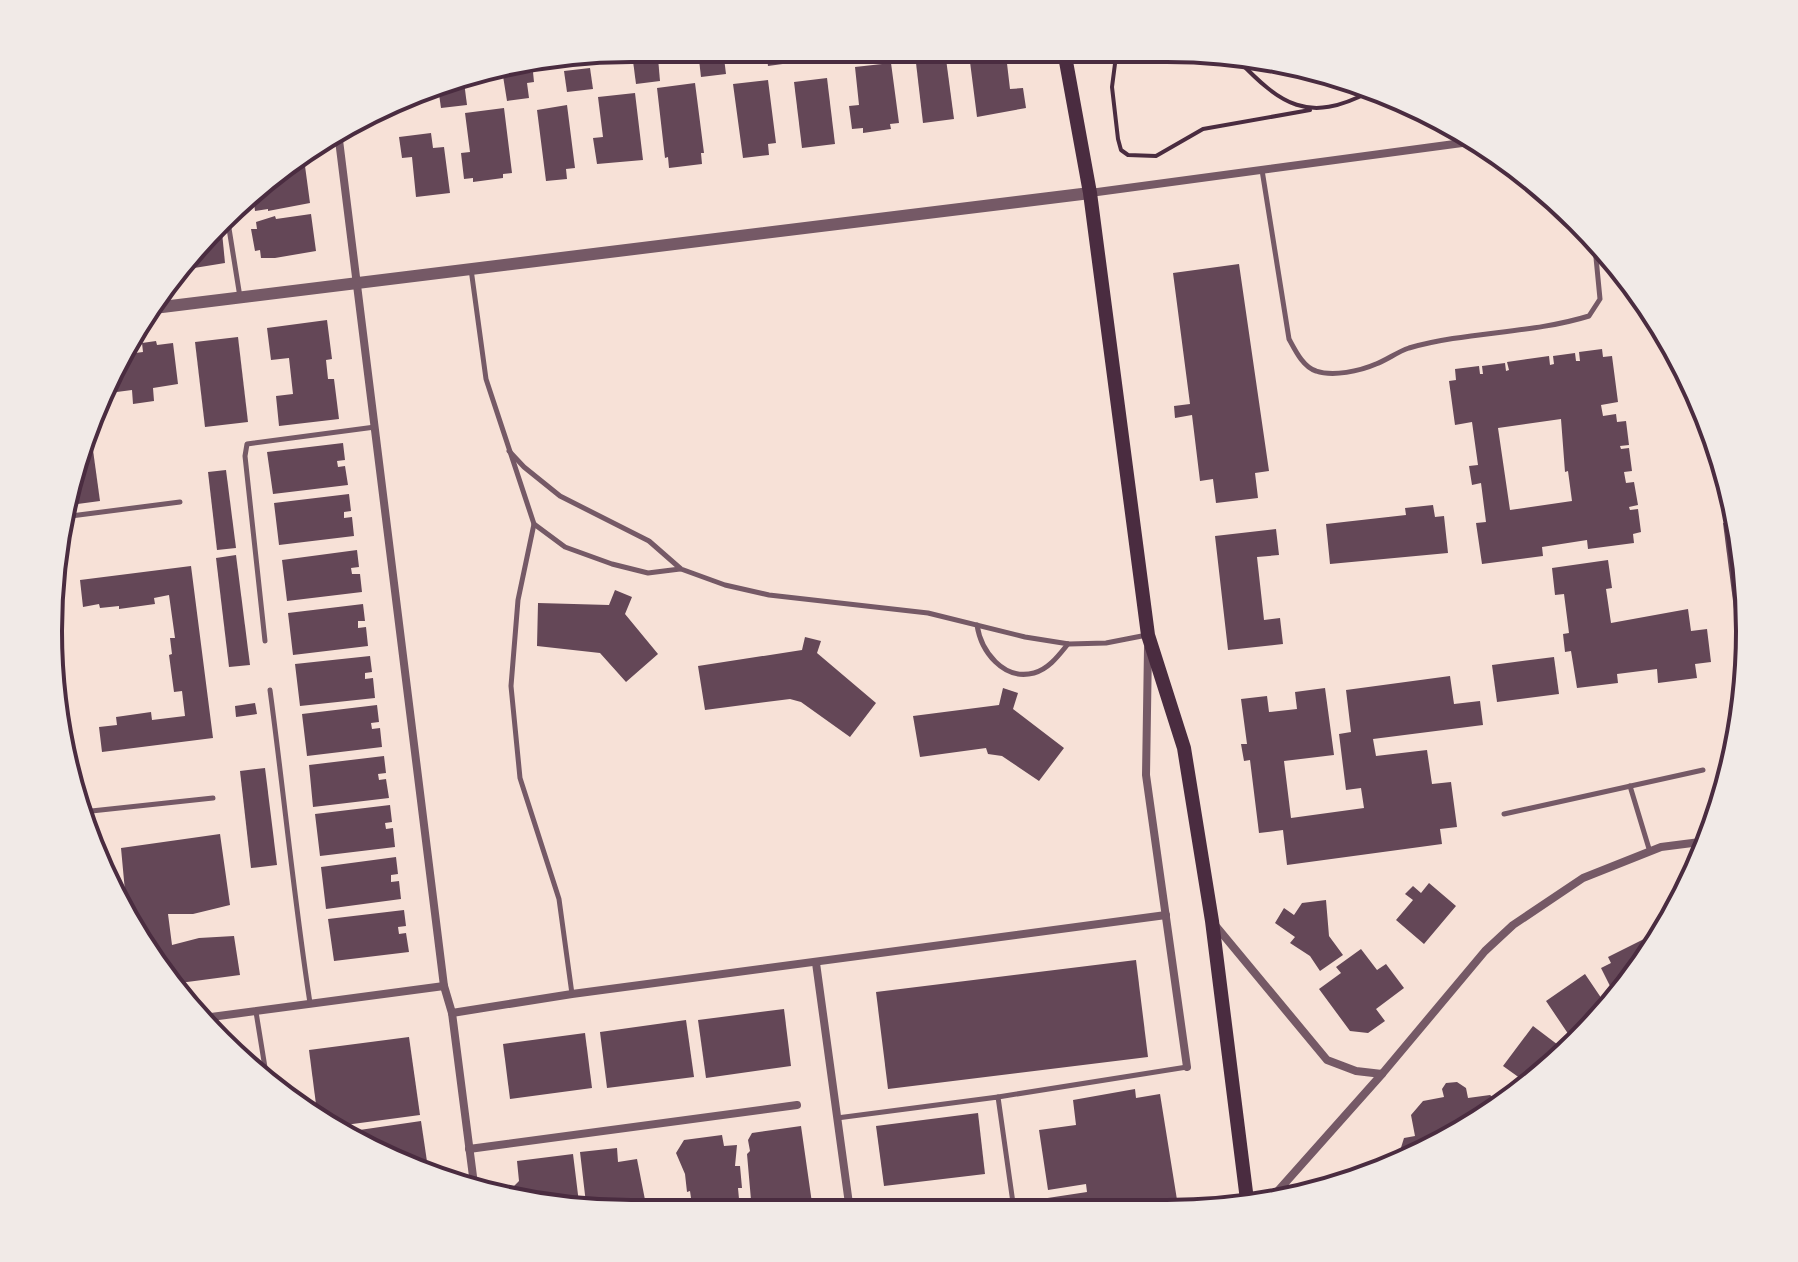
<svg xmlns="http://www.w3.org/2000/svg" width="1798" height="1262" font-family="Commissioner,sans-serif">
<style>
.building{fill:#644757;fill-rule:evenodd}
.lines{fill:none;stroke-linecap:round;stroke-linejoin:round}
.path{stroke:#4a2c40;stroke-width:4}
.service{stroke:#755966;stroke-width:5}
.minor{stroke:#755966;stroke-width:8}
.tertiary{stroke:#755966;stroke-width:12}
.secondary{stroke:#4a2c40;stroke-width:14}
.rim{fill:none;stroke:#4a2c40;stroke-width:4}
</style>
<rect width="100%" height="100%" fill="#f7e1d7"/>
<!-- building -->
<g class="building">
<polygon points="631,48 656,48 657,54 632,57"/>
<polygon points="723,50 726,74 701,77 698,51"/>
<polygon points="766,50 788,51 790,63 768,66"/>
<polygon points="969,54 1006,55 1010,89 1023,88 1026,108 977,117"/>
<polygon points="658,58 660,81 636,84 633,61"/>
<polygon points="946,59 954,119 923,123 916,63"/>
<polygon points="891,63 899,123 890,124 891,129 863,133 863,128 852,129 849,106 859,105 855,67"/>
<polygon points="590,68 593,89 567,92 564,71"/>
<polygon points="533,72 534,82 527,83 529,98 507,101 503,76"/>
<polygon points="827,78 835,144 802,148 794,82"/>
<polygon points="768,80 776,143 768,144 769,155 743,158 733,84"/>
<polygon points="464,82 467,105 441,108 438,87"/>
<polygon points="695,83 704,153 701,153 702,164 669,168 668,157 665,158 657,88"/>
<polygon points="635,93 643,160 597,164 593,138 603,137 598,97"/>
<polygon points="567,105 575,168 566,169 567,179 546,181 537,110"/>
<polygon points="504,108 512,173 503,174 503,178 473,182 473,178 464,179 461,153 470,152 465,113"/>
<polygon points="431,133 433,148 444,147 450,193 416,197 412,157 402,158 399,137"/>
<polygon points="305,166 310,203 268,211 268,209 255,211 254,203 249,204 248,198 280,170"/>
<polygon points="311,214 316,251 275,258 261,258 260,250 255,251 251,229 257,229 256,222 275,216 276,219"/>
<polygon points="221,222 225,263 188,269 186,257 192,247"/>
<polygon points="1239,264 1269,471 1255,473 1258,498 1216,503 1213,479 1200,481 1192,415 1175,418 1174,406 1190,404 1173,273"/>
<polygon points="327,320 332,359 326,360 328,379 334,379 339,419 279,426 276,396 293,394 289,358 271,360 267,328"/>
<polygon points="238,337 248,422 205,427 195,342"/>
<polygon points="156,341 157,345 173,343 178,384 153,388 154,401 133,404 132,390 109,393 108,383 132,345 134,344 135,353 143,352 142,343"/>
<path d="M1602,349l1,8 9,-1 6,46 -17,3 2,11 13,-2 1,8 9,-1 3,24 -9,1 1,3 8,-1 3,23 -8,1 2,11 8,-1 4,23 -9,2 1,3 8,-1 3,23 -8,2 1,9 -46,6 -1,-9 -45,7 1,9 -61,8 -6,-41 10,-1 -5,-39 -9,2 -3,-19 9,-1 -6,-43 -17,3 -6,-44 7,-1 -1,-11 24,-3 1,8h3l-1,-8 23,-3 1,8 3,-1 -2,-8 42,-6 1,9 4,-1 -1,-8 22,-3 1,8h4l-1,-9zM1561,419l4,53 3,-1 4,30 -62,9 -12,-82z"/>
<polygon points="89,421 100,501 70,505 69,496"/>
<polygon points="343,443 345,460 337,461 338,467 345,466 348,485 273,494 267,452"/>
<polygon points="226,470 236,548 217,550 208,472"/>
<polygon points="349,494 351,511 344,512 344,518 352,517 354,536 279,545 274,503"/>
<polygon points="1433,505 1435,517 1444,516 1448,553 1330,564 1326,524 1406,515 1405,508"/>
<polygon points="1737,521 1745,554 1748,638 1738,640 1723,523"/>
<polygon points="1276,529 1279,555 1257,557 1264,620 1280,618 1283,644 1228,650 1215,536"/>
<polygon points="357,550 359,567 351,568 352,574 360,574 362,592 287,601 282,560"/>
<polygon points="236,555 250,665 229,667 216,558"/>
<polygon points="1608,560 1612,588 1606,589 1611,623 1688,609 1691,631 1707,629 1711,662 1695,664 1697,678 1658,683 1657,669 1617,674 1618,683 1577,688 1571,651 1565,652 1563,634 1569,633 1564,594 1555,595 1552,568"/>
<polygon points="191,566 213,738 102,752 99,727 117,725 116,717 151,712 152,720 185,716 182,691 174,692 169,655 172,654 170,638 175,638 169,595 154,598 155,604 119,609 119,606 100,608 99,604 83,607 80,580"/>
<polygon points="615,590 632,597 625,614 658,654 626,682 600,653 537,646 538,603 609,605"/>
<polygon points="363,604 365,621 358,621 358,628 366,627 368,646 293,655 288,613"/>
<polygon points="805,637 821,641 817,653 876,703 850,737 801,702 790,699 705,710 698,666 802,650"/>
<polygon points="370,656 372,672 365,673 365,679 373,678 375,698 300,706 295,664"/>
<polygon points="1554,657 1559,694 1497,702 1492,665"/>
<polygon points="1450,676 1454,704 1480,701 1483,725 1373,739 1376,756 1427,750 1432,784 1451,782 1457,827 1440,829 1442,844 1287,865 1283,830 1259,833 1250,760 1244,761 1241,744 1247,744 1241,699 1267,696 1269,712 1297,709 1295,692 1325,688 1334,755 1284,761 1291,818 1364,808 1361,788 1346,790 1339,734 1351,732 1346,690"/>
<polygon points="1003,688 1018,693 1013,709 1064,748 1039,781 1002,756 988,754 986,748 920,757 913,716 999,705"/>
<polygon points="255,703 257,714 236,717 235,706"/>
<polygon points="377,705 379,722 371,723 372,729 380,728 382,747 307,756 302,714"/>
<polygon points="384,756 386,773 378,774 379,780 386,779 389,798 313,807 309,765"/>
<polygon points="265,768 277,865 251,868 240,771"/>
<polygon points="390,805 392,822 385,823 386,829 393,828 395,847 320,856 315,814"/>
<polygon points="220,834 230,905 193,914 168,914 172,945 199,938 234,936 240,975 172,984 132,924 128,902 126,902 121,848"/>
<polygon points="396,857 398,874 391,875 391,882 399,881 401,899 326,909 321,867"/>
<polygon points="1429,883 1456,906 1424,944 1396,920 1413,900 1405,894 1413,886 1421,893"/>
<polygon points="1326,900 1329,936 1343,955 1320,971 1310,956 1290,943 1295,937 1275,923 1284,908 1294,915 1302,903"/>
<polygon points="404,910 406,926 398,927 399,934 406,933 409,952 334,961 328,919"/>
<polygon points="1646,938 1652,950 1630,986 1626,990 1623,984 1612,990 1601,968 1611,963 1608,957"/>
<polygon points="1361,949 1377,970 1386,964 1404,988 1376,1009 1385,1021 1368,1033 1350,1031 1319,989 1341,973 1336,967"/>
<polygon points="1136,960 1148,1057 888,1089 876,992"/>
<polygon points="1585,974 1608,1008 1598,1015 1600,1017 1575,1044 1546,1001"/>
<polygon points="784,1009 791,1066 706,1078 698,1020"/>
<polygon points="686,1020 694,1077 607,1088 600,1032"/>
<polygon points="1533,1026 1566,1051 1552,1069 1521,1089 1519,1087 1524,1081 1503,1066"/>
<polygon points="585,1033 592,1088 510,1099 503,1044"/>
<polygon points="409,1037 420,1115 330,1127 318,1120 309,1050"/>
<polygon points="1457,1082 1466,1088 1468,1098 1490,1095 1501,1103 1424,1154 1381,1167 1385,1156 1399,1154 1404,1138 1415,1136 1411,1115 1423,1101 1444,1097 1442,1089 1446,1083"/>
<polygon points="1135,1089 1136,1098 1160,1094 1178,1206 1156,1209 1043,1210 1041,1199 1087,1192 1086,1184 1048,1190 1039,1130 1076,1125 1073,1100"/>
<polygon points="978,1113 985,1174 884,1186 876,1126"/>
<polygon points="421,1121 429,1175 374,1154 339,1133"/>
<polygon points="801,1126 813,1210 788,1212 783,1201 770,1207 767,1198 751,1200 747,1154 750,1151 748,1140 752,1133"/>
<polygon points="722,1135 724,1146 737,1145 735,1166 740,1166 742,1188 738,1188 739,1199 744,1198 746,1212 693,1212 690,1191 687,1192 685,1174 676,1153 684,1140"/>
<polygon points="617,1148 618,1162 637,1159 647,1210 638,1213 587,1212 580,1152"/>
<polygon points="573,1154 580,1211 517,1200 514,1186 519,1181 517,1161"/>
</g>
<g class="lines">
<!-- path -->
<g class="path">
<polyline points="1116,56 1112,87 1118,139 1121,150 1128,155 1156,156 1203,129 1310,110"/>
<path d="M1237,59c44,46 71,65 132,33"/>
</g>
<!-- service -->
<g class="service">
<path d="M1262,170l27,169c6,11 14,28 27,32 17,6 44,0 60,-7 11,-4 21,-12 33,-16 59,-17 122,-14 180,-32l11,-17 -6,-62"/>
<polyline points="227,216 240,297"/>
<polyline points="471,269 486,379 534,524 518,600 511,686 520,778 559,899 572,994"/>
<polyline points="509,451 524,467 560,496 649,541 681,569 725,585 769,595 928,613 1025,637 1069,644 1106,643 1147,635"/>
<polyline points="63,517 180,502"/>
<polyline points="534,524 565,547 612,564 648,573 680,569"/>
<path d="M977,625c4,26 26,56 57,48 15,-4 25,-18 34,-29"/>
<polyline points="265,641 245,456 247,444 375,427"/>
<path d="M270,690c14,104 24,209 40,313"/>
<polyline points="1630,786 1650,852"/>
<polyline points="82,812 213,798"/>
<polyline points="1504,814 1703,770"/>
<polyline points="256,1012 268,1086"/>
<polyline points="998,1097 1187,1067"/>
<polyline points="837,1118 998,1097 1014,1210"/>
<polyline points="995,1210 1014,1208"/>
</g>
<!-- minor -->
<g class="minor">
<polyline points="338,132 444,986 452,1013 475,1192"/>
<polyline points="1090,193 1477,141"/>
<polyline points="1148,648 1146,775 1187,1067"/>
<polyline points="1215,925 1327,1060 1356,1071 1382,1074 1485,951 1513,925 1583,878 1661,847 1708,841"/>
<polyline points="816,963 850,1211"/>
<polyline points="452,1013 572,994 1166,915"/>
<polyline points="196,1019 444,986"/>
<polyline points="469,1149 797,1105"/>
<polyline points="1269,1201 1382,1074"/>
</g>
<!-- tertiary -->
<polyline class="tertiary" points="154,308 1090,193"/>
<!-- secondary -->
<polyline class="secondary" points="1065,56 1090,193 1148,635 1184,748 1212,921 1248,1208"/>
</g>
<!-- crop -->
<path d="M0 0H1798V1262H0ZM631 62H1167A569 569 0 0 1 1736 631V631A569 569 0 0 1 1167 1200H631A569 569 0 0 1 62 631V631A569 569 0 0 1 631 62Z" fill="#f1eae7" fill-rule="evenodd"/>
<path class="rim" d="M631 62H1167A569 569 0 0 1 1736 631V631A569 569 0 0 1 1167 1200H631A569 569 0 0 1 62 631V631A569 569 0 0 1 631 62Z"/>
</svg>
